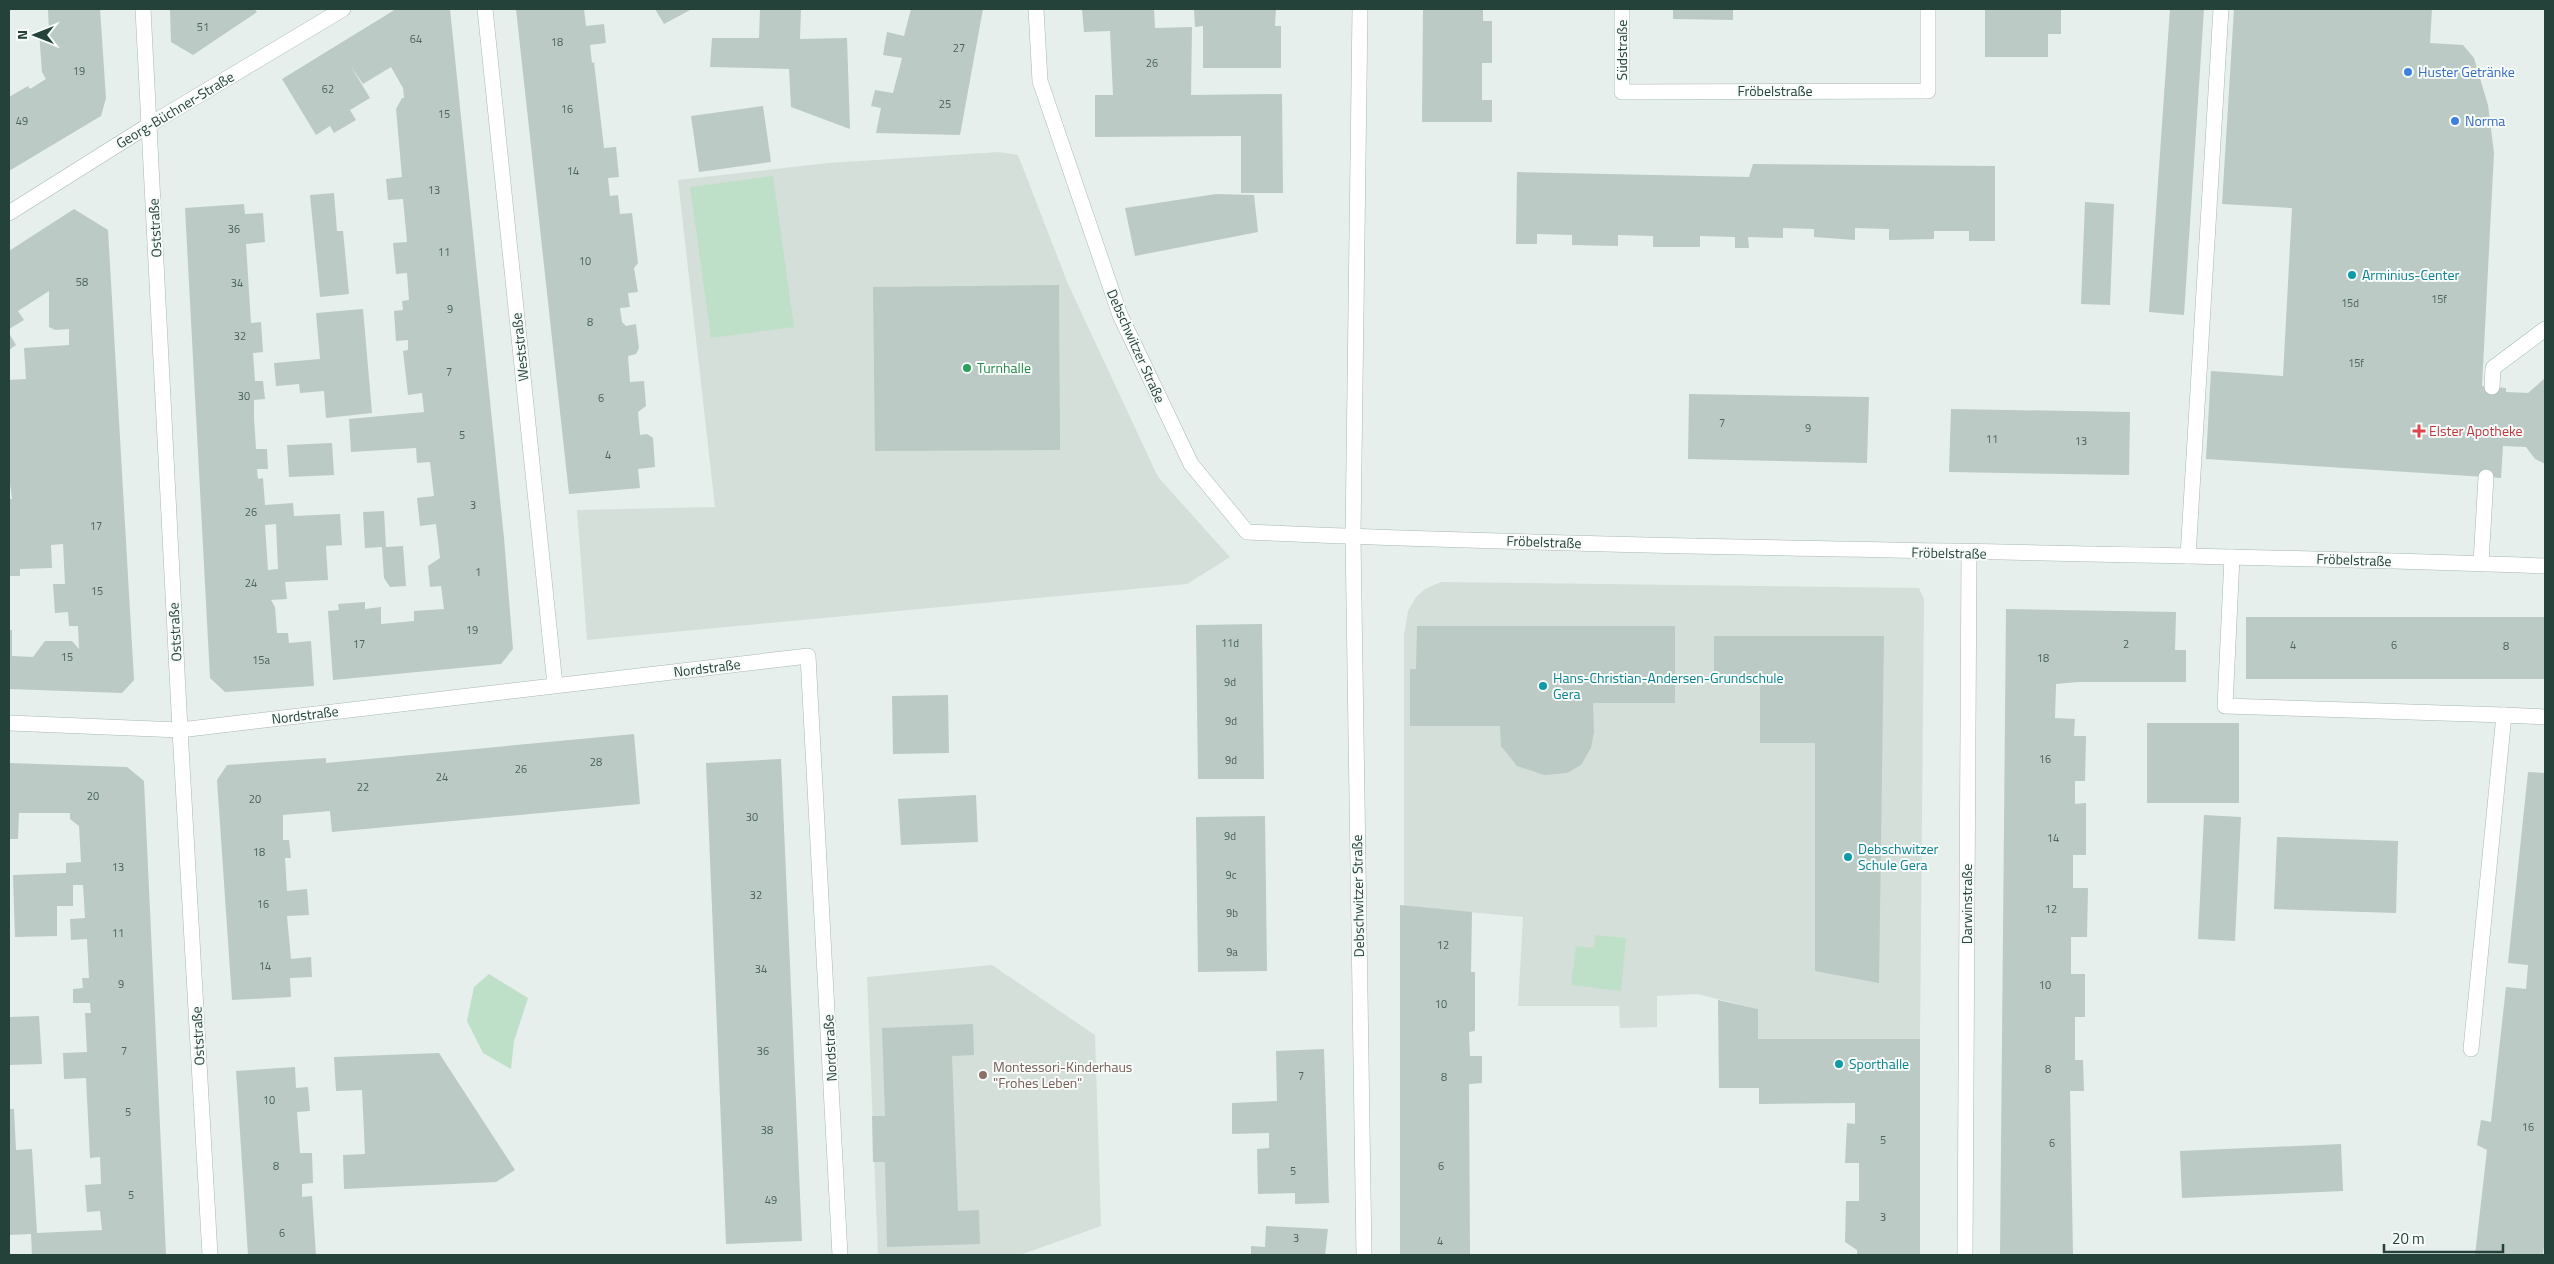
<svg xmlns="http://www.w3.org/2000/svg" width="2554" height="1264" font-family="'Titillium Web',sans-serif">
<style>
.built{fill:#d4dfda}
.green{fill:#bfe0c8}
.building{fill:#bbcac4;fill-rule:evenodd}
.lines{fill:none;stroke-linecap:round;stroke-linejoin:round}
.service-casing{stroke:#a8b8b2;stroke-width:16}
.minor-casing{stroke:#a8b8b2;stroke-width:16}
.service{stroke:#fff;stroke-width:15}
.minor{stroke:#fff;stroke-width:15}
.shop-dot{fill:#3f7fe0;stroke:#f7fbf9;stroke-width:2}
.culture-dot{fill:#0f9aa8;stroke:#f7fbf9;stroke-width:2}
.leisure-dot{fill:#2e9e5b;stroke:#f7fbf9;stroke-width:2}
.health-dot{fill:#e0444e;stroke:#f7fbf9;stroke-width:2}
.education-dot{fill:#8d6e63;stroke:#f7fbf9;stroke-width:2}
.labels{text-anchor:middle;stroke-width:4;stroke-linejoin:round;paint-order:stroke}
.number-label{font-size:11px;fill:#4a645c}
.street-label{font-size:14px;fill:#24423a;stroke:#f7fbf9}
.shop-label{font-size:14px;fill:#366cbe;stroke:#f7fbf9;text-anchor:start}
.culture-label{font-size:14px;fill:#0d838f;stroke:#f7fbf9;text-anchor:start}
.leisure-label{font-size:14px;fill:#27864d;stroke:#f7fbf9;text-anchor:start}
.health-label{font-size:14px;fill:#be3a42;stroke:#f7fbf9;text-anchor:start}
.education-label{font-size:14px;fill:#785e54;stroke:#f7fbf9;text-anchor:start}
</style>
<rect width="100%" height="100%" fill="#e6efeb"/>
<!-- built -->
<g class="built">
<polygon points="999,152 1018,155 1068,284 1158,477 1230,557 1187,584 587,640 577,510 715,507 678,180 828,163"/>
<polygon points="1441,582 1919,588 1924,599 1920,1039 1758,1039 1758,1009 1697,994 1657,996 1657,1027 1620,1028 1619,1006 1518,1006 1523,917 1404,906 1404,635 1408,611 1416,597 1425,589"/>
<polygon points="992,965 1095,1035 1101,1226 1020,1255 878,1255 867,977"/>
</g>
<!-- green -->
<g class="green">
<polygon points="773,176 794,327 711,338 690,187"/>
<polygon points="1595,935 1626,938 1621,991 1571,985 1576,946 1594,948"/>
<polygon points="489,974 528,998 514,1041 511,1069 483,1053 467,1021 474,987"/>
</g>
<!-- building -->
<g class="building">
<polygon points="48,9 100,9 106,98 101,116 9,171 9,97 28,86 30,89 46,79 42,72 39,32 49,32"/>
<polygon points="170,9 254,9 257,12 193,55 171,42"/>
<polygon points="396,9 450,9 504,538 513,649 501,664 333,680 328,611 339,610 338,604 365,602 365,609 381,607 381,624 414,621 414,611 444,609 441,586 430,587 428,566 440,558 436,524 420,526 417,498 434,496 430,462 417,463 416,448 351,452 349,419 424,412 422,393 408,395 403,351 408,350 408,340 396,341 394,311 403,310 402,301 409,300 407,273 396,274 393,243 407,242 403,199 388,200 386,179 402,177 396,109 402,98 404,98 403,88 391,67 363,84 350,65 370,98 350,110 356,120 334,133 330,126 316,135 282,79"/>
<polygon points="516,9 584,9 586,26 604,24 606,43 590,45 592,63 594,62 604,148 616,147 619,177 608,178 610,196 618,195 620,214 632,213 638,263 634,268 638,292 628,293 630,307 620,308 622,322 626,326 636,324 639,348 636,354 628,356 630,382 644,381 646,406 638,412 640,435 647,434 653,438 655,467 638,469 640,488 569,494"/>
<polygon points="655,9 692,9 664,24"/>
<polygon points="760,9 801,9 800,39 847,38 850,129 791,107 789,69 710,67 712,38 759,38"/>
<polygon points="911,9 983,9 960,135 876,133 881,108 871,106 875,90 893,93 902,58 883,55 887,32 904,36"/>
<polygon points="1082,9 1154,9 1155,28 1192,27 1191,95 1282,94 1283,193 1241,193 1241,136 1095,137 1095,95 1113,95 1110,31 1084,32"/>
<polygon points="1194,9 1276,9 1275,26 1281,26 1281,68 1203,68 1203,26 1195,27"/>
<polygon points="1423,9 1483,9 1483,21 1492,21 1492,63 1482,63 1482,100 1492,100 1492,122 1422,122"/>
<polygon points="1673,9 1733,9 1733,20 1673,19"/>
<polygon points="1985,9 2061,9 2061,34 2048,34 2048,57 1985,57"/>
<polygon points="2170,9 2204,9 2184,315 2149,312"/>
<polygon points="2234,9 2432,9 2430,43 2463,45 2474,58 2488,105 2494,153 2482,386 2506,388 2506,392 2528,393 2545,378 2545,464 2535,459 2526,447 2503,446 2501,478 2206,459 2211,371 2283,376 2292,208 2222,204"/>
<polygon points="763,106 771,162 699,172 691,116"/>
<polygon points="1753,164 1995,166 1995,241 1969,241 1969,231 1934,231 1934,239 1889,240 1889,229 1855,228 1855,240 1814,237 1814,229 1783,228 1783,238 1748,237 1749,248 1735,248 1735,237 1700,236 1700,247 1653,247 1653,236 1618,235 1618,246 1572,245 1572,235 1537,234 1537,244 1516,244 1517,172 1749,177"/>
<polygon points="334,193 337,231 343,231 349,294 320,297 310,195"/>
<polygon points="1216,194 1254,195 1258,232 1135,256 1125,208"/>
<polygon points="2085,202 2114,204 2110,305 2081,304"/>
<path d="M244,204l1,10 18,-1 2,29 -19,2 5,79 10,-1 2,30 -10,1 2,28h8l2,18 -11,1v18l2,31h11l1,20h-11l1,10 5,-1 2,27 28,-2 1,13 46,-2 2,31 -16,1 2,34 -43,2 2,17 -16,1 4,7 2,26h11l1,10 22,-2 3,45 -89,6 -15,-14 -25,-470zM276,524l2,45 -10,1 -3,-45z"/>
<polygon points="74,209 108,230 134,680 122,693 9,689 9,630 12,630 12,656 33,657 45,641 72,641 79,649 78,626 69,626 68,612 55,613 53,584 65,584 63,544 51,545 52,568 20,569 20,576 9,576 9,499 12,499 9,476 9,380 26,379 24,348 69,345 69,329 55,330 49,327 49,291 18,311 24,320 9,329 9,251"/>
<polygon points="1059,285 1060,450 875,451 873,287"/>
<polygon points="363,309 372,413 326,418 324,391 300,393 299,384 276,386 274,363 320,359 316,313"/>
<polygon points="9,333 16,345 9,350"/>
<polygon points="1689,394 1869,397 1867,463 1688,459"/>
<polygon points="1951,409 2130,412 2129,475 1949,472"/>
<polygon points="332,443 334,475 289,477 287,445"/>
<polygon points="384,511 386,547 403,546 406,586 390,587 384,578 382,547 365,548 363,512"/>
<polygon points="2006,609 2176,612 2175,650 2186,650 2186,682 2078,682 2056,684 2055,718 2075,719 2074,736 2086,736 2085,781 2075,781 2075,804 2086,803 2086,855 2073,855 2073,888 2088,888 2087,937 2071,937 2071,974 2085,974 2085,1017 2075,1017 2075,1060 2083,1060 2084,1091 2070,1091 2073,1254 2066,1255 2000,1255"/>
<rect x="2246" y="617" width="299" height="62"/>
<polygon points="1262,624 1264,779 1198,779 1196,625"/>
<polygon points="1417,626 1675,626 1675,703 1593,703 1594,732 1591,748 1581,765 1567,773 1544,775 1517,766 1501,746 1500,726 1410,726 1410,669 1416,669"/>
<polygon points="1714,636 1884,636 1879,983 1815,971 1815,743 1760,743 1760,679 1714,679"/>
<polygon points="948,695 949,753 893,754 892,696"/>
<rect x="2147" y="723" width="92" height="80"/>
<polygon points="634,734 640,804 332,832 330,811 283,815 283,840 289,840 291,858 285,858 287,891 307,889 309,915 287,916 291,959 311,957 312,977 290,978 291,997 232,1000 217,780 227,765 326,758 326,763"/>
<polygon points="781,759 802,1241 726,1244 706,763"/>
<polygon points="9,763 127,767 144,781 166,1255 32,1255 31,1234 9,1235 9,1109 14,1109 16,1150 32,1149 37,1233 102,1230 100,1211 87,1212 85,1185 101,1184 100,1157 90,1158 86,1078 64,1079 63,1053 87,1052 85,1013 91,1013 90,1003 73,1003 73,989 83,988 82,978 89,978 87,939 71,940 70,919 85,918 83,885 73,885 73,906 57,906 57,936 15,937 13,875 66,873 66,863 81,862 79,826 70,819 70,813 19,813 18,839 9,839"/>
<polygon points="2528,772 2545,773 2545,1236 2543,1255 2475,1255 2487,1150 2477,1145 2481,1120 2491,1122 2506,987 2526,989 2528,965 2508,963"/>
<polygon points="976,795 978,842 901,845 898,799"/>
<polygon points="2204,815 2241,817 2235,941 2198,939"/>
<polygon points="1265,816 1267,971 1198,972 1196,817"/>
<polygon points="2277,837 2398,841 2396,913 2274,909"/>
<polygon points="1400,905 1472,912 1471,972 1475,972 1475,1031 1469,1032 1470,1056 1482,1056 1482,1083 1469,1084 1470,1255 1400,1255"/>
<polygon points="1718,1000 1758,1009 1758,1039 1920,1039 1920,1255 1857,1255 1857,1250 1845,1242 1846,1201 1859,1201 1859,1163 1845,1163 1847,1123 1855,1124 1855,1103 1759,1104 1759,1088 1719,1088"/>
<polygon points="39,1016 42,1064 9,1065 9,1017"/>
<polygon points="973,1024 974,1055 952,1056 958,1211 979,1210 980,1244 887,1247 885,1162 873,1162 872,1116 885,1116 882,1028"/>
<polygon points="1324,1049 1329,1203 1295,1204 1295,1193 1258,1194 1257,1149 1269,1148 1269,1133 1232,1134 1232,1103 1277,1101 1276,1051"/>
<polygon points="439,1053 515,1170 496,1182 344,1189 343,1155 365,1154 362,1090 336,1091 334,1057"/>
<polygon points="295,1067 296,1088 308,1087 310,1111 297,1112 300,1153 312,1153 313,1183 302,1184 302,1197 312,1196 316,1255 248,1255 236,1071"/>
<polygon points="2341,1144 2343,1191 2182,1198 2180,1151"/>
<polygon points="1266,1226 1328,1229 1325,1255 1251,1255 1251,1246 1265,1247"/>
</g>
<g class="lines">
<!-- service casing -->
<g class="service-casing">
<g id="service">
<polyline points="2492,387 2493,368 2545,329"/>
<polyline points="2188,556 2221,9"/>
<polyline points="2232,557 2225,706 2504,715"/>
<polyline points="2481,563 2486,477"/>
<polyline points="2471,1049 2504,715 2545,717"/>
</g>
</g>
<!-- minor casing -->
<g class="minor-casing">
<g id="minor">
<polyline points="143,9 180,730 210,1255"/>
<polyline points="485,9 555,685"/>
<path d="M1036,9l4,72 80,234 71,149 56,68c433,19 866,18 1298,34"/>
<polyline points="1360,9 1353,537 1364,1255"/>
<polyline points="1622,9 1622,92 1928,91 1928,9"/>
<polyline points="9,213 149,125 343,9"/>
<polyline points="9,723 180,730 808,656 840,1255"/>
<polyline points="1965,1255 1969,553"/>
</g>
</g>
<!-- service -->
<use href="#service" class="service"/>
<!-- minor -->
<use href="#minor" class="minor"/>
</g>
<!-- markers -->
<g class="shop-dot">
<circle cx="2408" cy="72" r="5"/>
<circle cx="2455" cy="121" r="5"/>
</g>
<g class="culture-dot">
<circle cx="2352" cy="275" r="5"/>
<circle cx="1543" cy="686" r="5"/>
<circle cx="1848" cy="857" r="5"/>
<circle cx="1839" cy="1064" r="5"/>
</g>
<circle class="leisure-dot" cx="967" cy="368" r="5"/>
<path class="health-dot" d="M2416.5 423.5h5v5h5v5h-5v5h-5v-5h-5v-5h5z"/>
<circle class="education-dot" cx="983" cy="1075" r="5"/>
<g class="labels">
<!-- number labels -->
<g class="number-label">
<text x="203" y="31">51</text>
<text x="416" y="43">64</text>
<text x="557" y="46">18</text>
<text x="959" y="52">27</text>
<text x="1152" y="67">26</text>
<text x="79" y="75">19</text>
<text x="328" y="93">62</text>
<text x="945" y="108">25</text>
<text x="567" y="113">16</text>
<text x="444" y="118">15</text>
<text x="22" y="125">49</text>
<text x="573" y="175">14</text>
<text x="434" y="194">13</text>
<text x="234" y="233">36</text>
<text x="444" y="256">11</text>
<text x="585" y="265">10</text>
<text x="82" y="286">58</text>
<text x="237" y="287">34</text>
<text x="2439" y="303">15f</text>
<text x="2350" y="307">15d</text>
<text x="450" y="313">9</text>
<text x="590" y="326">8</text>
<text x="240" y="340">32</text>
<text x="2356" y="367">15f</text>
<text x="449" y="376">7</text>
<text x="244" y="400">30</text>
<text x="601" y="402">6</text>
<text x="1722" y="427">7</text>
<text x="1808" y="432">9</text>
<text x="462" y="439">5</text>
<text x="1992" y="443">11</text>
<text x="2081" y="445">13</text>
<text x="608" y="459">4</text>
<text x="473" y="509">3</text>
<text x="251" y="516">26</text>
<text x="96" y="530">17</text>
<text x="478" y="576">1</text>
<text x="251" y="587">24</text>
<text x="97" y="595">15</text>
<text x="472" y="634">19</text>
<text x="1230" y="647">11d</text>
<text x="359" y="648">17</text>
<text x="2126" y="648">2</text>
<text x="2293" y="649">4</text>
<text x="2394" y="649">6</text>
<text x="2506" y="650">8</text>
<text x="67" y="661">15</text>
<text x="2043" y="662">18</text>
<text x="261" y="664">15a</text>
<text x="1230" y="686">9d</text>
<text x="1231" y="725">9d</text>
<text x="2045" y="763">16</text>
<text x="1231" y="764">9d</text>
<text x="596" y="766">28</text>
<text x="521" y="773">26</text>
<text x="442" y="781">24</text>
<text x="363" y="791">22</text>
<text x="93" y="800">20</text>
<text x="255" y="803">20</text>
<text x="752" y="821">30</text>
<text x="1230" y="840">9d</text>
<text x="2053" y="842">14</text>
<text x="259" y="856">18</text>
<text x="118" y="871">13</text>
<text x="1231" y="879">9c</text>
<text x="756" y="899">32</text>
<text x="263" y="908">16</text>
<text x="2051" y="913">12</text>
<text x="1232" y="917">9b</text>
<text x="118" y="937">11</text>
<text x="1443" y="949">12</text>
<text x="1232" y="956">9a</text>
<text x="265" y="970">14</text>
<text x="761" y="973">34</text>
<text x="121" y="988">9</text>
<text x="2045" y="989">10</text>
<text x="1441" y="1008">10</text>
<text x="124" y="1055">7</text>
<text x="763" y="1055">36</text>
<text x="2048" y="1073">8</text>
<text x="1301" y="1080">7</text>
<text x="1444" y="1081">8</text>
<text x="269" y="1104">10</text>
<text x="128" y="1116">5</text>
<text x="2528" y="1131">16</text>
<text x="767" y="1134">38</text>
<text x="1883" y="1144">5</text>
<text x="2052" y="1147">6</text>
<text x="276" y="1170">8</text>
<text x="1441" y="1170">6</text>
<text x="1293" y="1175">5</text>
<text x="131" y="1199">5</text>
<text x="771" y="1204">49</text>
<text x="1883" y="1221">3</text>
<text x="282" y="1237">6</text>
<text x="1296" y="1242">3</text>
<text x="1440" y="1245">4</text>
</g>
<!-- street labels -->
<g class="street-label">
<text transform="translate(1622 50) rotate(-90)" y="5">Südstraße</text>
<text x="1775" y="96">Fröbelstraße</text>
<text transform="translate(175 110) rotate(-31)" y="5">Georg-Büchner-Straße</text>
<text transform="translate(155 228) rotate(-93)" y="5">Oststraße</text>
<text transform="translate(1136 346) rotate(66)" y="5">Debschwitzer Straße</text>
<text transform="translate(520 347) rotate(-96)" y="5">Weststraße</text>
<text transform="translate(1544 542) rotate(2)" y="5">Fröbelstraße</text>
<text transform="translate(1949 553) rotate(1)" y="5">Fröbelstraße</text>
<text transform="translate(2354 560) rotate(2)" y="5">Fröbelstraße</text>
<text transform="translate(175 632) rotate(-93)" y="5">Oststraße</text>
<text transform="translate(707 668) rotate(-7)" y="5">Nordstraße</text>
<text transform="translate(305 715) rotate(-7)" y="5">Nordstraße</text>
<text transform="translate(1358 896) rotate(-91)" y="5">Debschwitzer Straße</text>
<text transform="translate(1967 904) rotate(-90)" y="5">Darwinstraße</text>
<text transform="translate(198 1036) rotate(-93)" y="5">Oststraße</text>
<text transform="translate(830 1048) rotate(-93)" y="5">Nordstraße</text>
</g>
<!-- shop labels -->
<g class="shop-label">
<text x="2418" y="77">Huster Getränke</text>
<text x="2465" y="126">Norma</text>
</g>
<!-- culture labels -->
<g class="culture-label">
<text x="2362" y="280">Arminius-Center</text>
<text x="1553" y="683">Hans-Christian-Andersen-Grundschule<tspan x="1553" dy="16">Gera</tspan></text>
<text x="1858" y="854">Debschwitzer<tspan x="1858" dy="16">Schule Gera</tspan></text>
<text x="1849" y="1069">Sporthalle</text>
</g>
<!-- leisure labels -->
<g class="leisure-label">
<text x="977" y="373">Turnhalle</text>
</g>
<!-- health labels -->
<g class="health-label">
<text x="2429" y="436">Elster Apotheke</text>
</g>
<!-- education labels -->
<g class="education-label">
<text x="993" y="1072">Montessori-Kinderhaus<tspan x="993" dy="16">"Frohes Leben"</tspan></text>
</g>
</g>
<!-- border -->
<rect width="2554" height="1264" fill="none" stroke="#24423a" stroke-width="20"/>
<!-- north arrow -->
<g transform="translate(35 35) rotate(270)" stroke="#f7fbf9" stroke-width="4" paint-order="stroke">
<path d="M0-4L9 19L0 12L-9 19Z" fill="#24423a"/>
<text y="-8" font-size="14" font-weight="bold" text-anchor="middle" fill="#24423a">N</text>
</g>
<!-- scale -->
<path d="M2384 1244v8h119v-8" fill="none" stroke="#24423a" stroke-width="2.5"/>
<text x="2392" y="1244" font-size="15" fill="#24423a" stroke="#f7fbf9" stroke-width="4" paint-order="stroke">20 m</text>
</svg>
